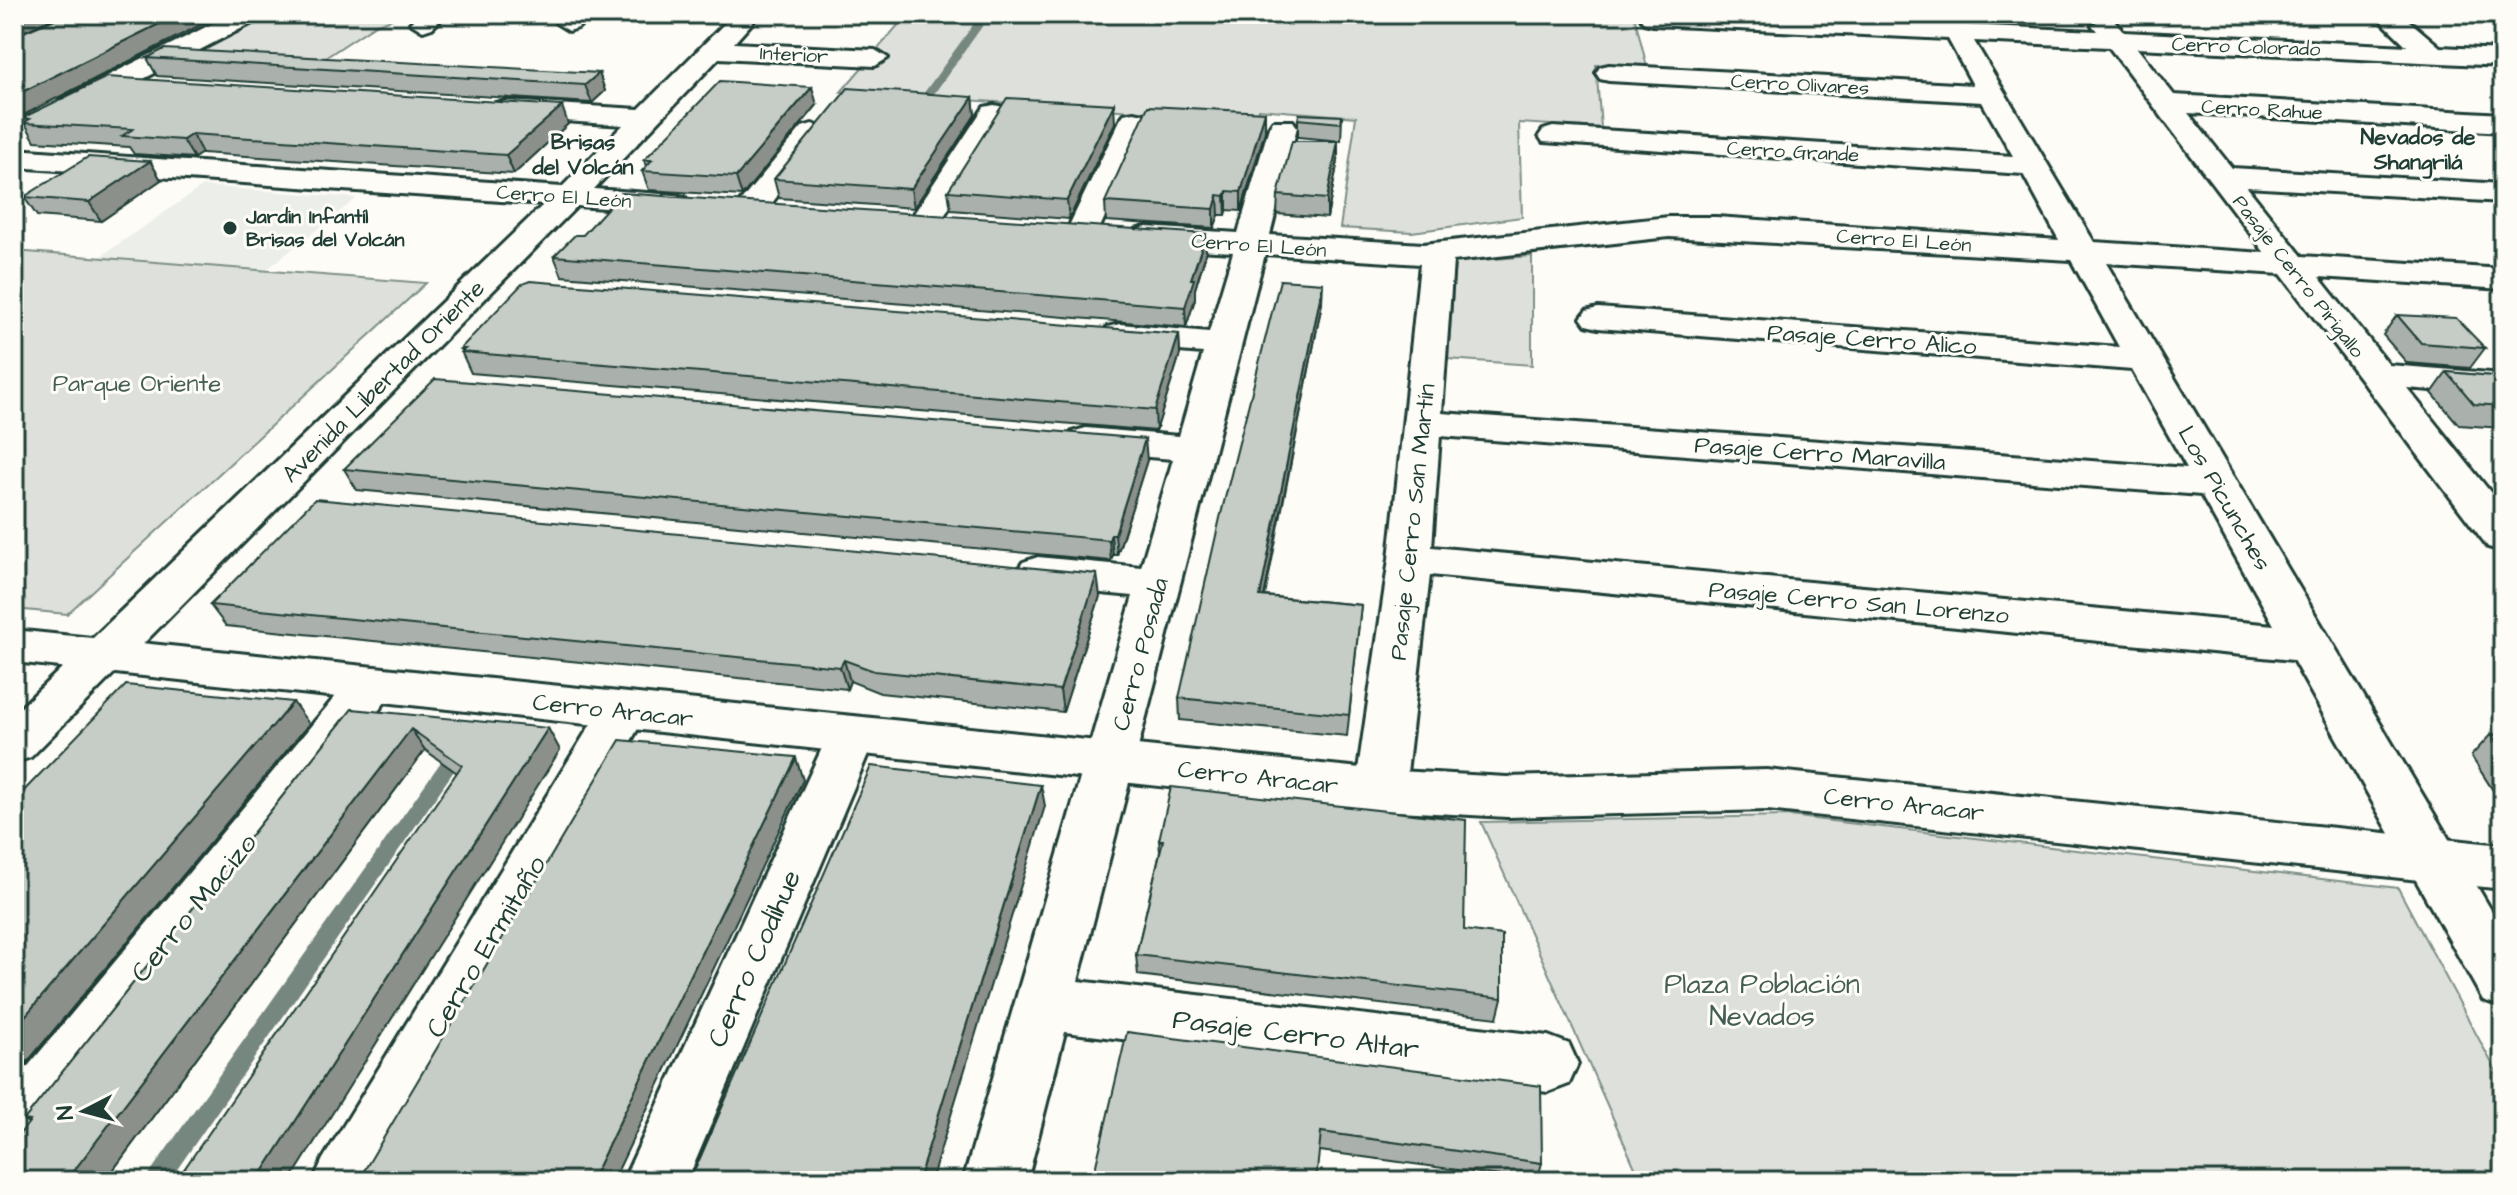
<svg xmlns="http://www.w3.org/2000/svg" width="2517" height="1195" font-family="'Architects Daughter',sans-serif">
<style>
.built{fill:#eceee9}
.green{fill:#dde0db;stroke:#7e8e88;stroke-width:2}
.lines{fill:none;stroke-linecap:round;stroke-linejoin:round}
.stream{fill:#75877f;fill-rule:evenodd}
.minor-casing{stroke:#1f3d34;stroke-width:6}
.tertiary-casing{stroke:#1f3d34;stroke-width:6}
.minor{fill:#fdfcf7;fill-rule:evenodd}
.tertiary{fill:#fdfcf7;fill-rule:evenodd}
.wall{fill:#aab0ab;stroke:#1f3d34;stroke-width:2}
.shaded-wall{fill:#8b908b;stroke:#1f3d34;stroke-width:2}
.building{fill:#c6cdc7;stroke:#1f3d34;stroke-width:2}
.poi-dot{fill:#1f3d34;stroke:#fdfcf7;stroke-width:3}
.labels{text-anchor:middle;stroke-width:6;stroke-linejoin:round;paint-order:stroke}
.far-street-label{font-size:20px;fill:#1f3d34;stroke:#fdfcf7}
.far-poi-label{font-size:20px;font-weight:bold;fill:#1f3d34;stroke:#fdfcf7;text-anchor:start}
.far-neighbourhood-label{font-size:22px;font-weight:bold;fill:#1f3d34;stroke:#fdfcf7}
.street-label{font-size:24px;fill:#1f3d34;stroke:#fdfcf7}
.park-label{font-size:24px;fill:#455e55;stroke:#fdfcf7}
.near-street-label{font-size:28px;fill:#1f3d34;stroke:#fdfcf7}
.near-park-label{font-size:28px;fill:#455e55;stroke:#fdfcf7}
</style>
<rect width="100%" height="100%" fill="#fdfcf7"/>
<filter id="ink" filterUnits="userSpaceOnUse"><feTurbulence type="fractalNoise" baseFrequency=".0125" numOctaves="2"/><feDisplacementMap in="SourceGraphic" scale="16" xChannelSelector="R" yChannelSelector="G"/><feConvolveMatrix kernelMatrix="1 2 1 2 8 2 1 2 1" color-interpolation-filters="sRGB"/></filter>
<g filter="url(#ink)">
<!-- built -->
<polygon class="built" points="203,186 357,198 262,273 98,258"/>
<!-- green -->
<g class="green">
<polygon points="265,14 406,14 375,25 325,58 189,53"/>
<polygon points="856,14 1634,14 1647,67 1596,65 1601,128 1519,123 1522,217 1412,232 1340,228 1356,117 1258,109 1257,119 841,92 899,24 851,20"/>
<polygon points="14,251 426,283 67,614 14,609"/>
<polygon points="1532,256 1532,365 1448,359 1455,262"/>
<polygon points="1789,816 2398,888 2503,1084 2503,1181 1641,1181 1481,822"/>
</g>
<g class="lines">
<!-- stream -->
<g class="stream">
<polygon points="981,14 991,14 921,112 913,112 913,108"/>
<polygon points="459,743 465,745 468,750 465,755 169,1181 144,1181 453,745"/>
</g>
<!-- minor casing -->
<g class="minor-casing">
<g id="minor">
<polygon points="232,14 263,14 260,19 81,111 61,111 57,105 61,99"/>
<polygon points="419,14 447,14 432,28 423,31 410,23"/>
<polygon points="565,14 592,14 578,28 569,31 556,23"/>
<polygon points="734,14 760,14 734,43 875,50 888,58 875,66 719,58 594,189 674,195 685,197 690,204 685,211 674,213 577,206 31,757 14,763 14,714 544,204 14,167 14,149 562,187 623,125 505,117 495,115 491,109 495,103 505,101 639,109"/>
<path d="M1643,14h85l211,10 -5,-10h24l7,11 132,6 -5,-6 13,-8 9,3 10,12 283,14 -33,-32h27l39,33 63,3v16l-366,-18 37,47 329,19v18l-315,-19 44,55 271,16v18l-256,-15 55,69 201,13v20l-184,-12 70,88 114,9v22l-96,-8 96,120v43l-15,-4 -207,-273 -175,-11 397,667v77l-20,-7 -190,-340 -863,-85 -25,215 -7,14 -18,6 -18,-6 -7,-14 34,-231 31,-295 -155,-10 -187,727 470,55 21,8 9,20 -9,20 -21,8 -483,-60 -38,149h-64l170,-585 -95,-9 -15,-5 -7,-10 7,-10 15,-5 103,10 32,-108 -87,-7 -14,-4 -5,-8 5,-8 14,-4 93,8 24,-83 -83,-7 -13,-3 -5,-8 5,-8 13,-3 89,8 24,-80 -87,-5 -11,-3 -5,-7 5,-7 11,-3 92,6 31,-106 4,-6h20l4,6 -27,108 153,9 246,-27h47l343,23 -36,-66 -480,-32 -4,-6 4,-6 10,-3 460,29 -31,-54 -373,-21 -9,-2 -4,-6 4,-6 9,-2 364,20 -25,-46 -295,-14 -9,-2 -3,-5zM1974,41l135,6 156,206 -171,-11zM1669,237l402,23 48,87 -521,-39 -12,3 -5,7 5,7 12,3 534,42 55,98 -745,-55 11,-152zM1440,436l761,59 73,130 -842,-78z"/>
<polygon points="994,105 1004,107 1008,113 941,221 936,228 914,228 909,221 984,107"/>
<polygon points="1134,112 1144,114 1148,120 1098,232 1093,239 1082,242 1071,239 1066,232 1120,120 1124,114"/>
<polygon points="812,124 822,127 826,133 762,216 740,216 735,209 740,202 802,127"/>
<polygon points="372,668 389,673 395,685 389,697 36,1151 14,1160 14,1083 355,673"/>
<polygon points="624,693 641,698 648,711 380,1181 313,1181 323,1159 607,698"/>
<polygon points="852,716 869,722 876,735 687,1181 623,1181 828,735 835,722"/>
</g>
</g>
<!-- tertiary casing -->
<g class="tertiary-casing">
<polygon id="tertiary" points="14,630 1380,770 1507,777 1767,770 2503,845 2503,889 1767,810 1507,817 1380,810 14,662"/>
</g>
<!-- minor -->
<use href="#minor" class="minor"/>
<!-- tertiary -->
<use href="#tertiary" class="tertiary"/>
</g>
<!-- wall -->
<g class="wall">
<polygon points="147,58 599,73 605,91 592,103 157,76"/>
<polygon points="973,97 975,115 914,208 779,198 774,179"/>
<polygon points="817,105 742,196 649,190 642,171 646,167 644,160"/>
<polygon points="1265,112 1265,131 1241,211 1227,210 1226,215 1219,215 1214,228 1106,221 1105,202"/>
<polygon points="1342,116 1341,141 1298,137 1298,119"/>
<polygon points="22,118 568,124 514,174 202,153 194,158 134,154 129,147 35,141"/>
<polygon points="1115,123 1069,219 951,210 948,191"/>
<polygon points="1338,160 1327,218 1277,214 1278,195"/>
<polygon points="150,161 161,180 101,221 37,216 24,197"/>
<polygon points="1206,234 1206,253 1195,289 1195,299 1186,327 562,276 554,256"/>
<polygon points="1322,303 1265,596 1361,605 1347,736 1180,720 1179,698"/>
<polygon points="2397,315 2485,348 2470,368 2407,363 2383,335"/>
<polygon points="1179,334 1180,354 1156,431 471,373 460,349"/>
<polygon points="2447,372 2503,377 2503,428 2459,425 2432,393"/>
<polygon points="1147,460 1117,555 1113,555 1111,561 357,490 344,469"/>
<polygon points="1100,596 1063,712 880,693 850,681 847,689 226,626 210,605"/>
<polygon points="352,709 560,750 457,773 425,750 105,1181 14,1181 28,1123 24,1120"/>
<polygon points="2491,734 2503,736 2503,806 2471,756"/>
<polygon points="1159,840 1464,930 1502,998 1497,1018 1138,975 1136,955 1160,852"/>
<polygon points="1127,1032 1542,1163 1537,1181 1320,1151"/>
</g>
<!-- shaded-wall -->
<g class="shaded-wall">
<polygon points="14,14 62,14 14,36"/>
<polygon points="179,14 222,14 14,120 14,96"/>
<polygon points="599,73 605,91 592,103 585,85"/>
<polygon points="812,87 817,105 742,196 736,177"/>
<polygon points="973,97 975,115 914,208 911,189"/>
<polygon points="1114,104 1115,123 1069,219 1067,200"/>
<polygon points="562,106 568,124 514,174 506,155"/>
<polygon points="1265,112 1265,131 1241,211 1241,192"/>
<polygon points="192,134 202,153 194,158 183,140"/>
<polygon points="1338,141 1338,160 1327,218 1327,199"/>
<polygon points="150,161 161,180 101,221 89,202"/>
<polygon points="1227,191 1227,210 1226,215 1225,196"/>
<polygon points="1218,195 1219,215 1214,228 1214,209"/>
<polygon points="1206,234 1206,253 1195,289 1195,299 1186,327 1185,307 1191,279"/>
<polygon points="1323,283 1322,303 1260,617 1260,596"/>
<polygon points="1179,334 1180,354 1156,431 1155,410"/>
<polygon points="1145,439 1147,460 1117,555 1115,534"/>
<polygon points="1111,534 1113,555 1111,561 1109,540"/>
<polygon points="1097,574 1100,596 1063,712 1060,690"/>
<polygon points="844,660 850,681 847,689 840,667"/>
<polygon points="293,702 309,724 14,1078 14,1029"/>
<polygon points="548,728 560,750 290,1181 257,1181"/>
<polygon points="411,729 425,750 105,1181 66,1181"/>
<polygon points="796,758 803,780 613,1181 591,1181"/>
<polygon points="1041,785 1045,806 931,1181 918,1181"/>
</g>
<!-- building -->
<g class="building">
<polygon points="67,14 179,14 14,96 14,36"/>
<polygon points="164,49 599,73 585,85 147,58"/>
<polygon points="107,77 562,106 506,155 192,134 183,140 122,136 133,129 23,123 30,119 22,118"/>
<polygon points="720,81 812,87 736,177 642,171 652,160 644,160"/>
<polygon points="848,88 973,97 911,189 774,179"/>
<polygon points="1007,98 1114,104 1067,200 948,191"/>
<polygon points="1148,106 1265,112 1241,192 1227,191 1225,196 1218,195 1214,209 1105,202"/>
<polygon points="1299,114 1342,116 1341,123 1298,119"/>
<polygon points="1292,141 1338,141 1327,199 1278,195"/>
<polygon points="88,157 150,161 89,202 24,197"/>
<polygon points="621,193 1206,234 1191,279 1194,279 1185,307 554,256 575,235 583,235"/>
<polygon points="1280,280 1323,283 1260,596 1361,605 1349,715 1179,698 1220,518"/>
<polygon points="530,281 1179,334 1155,410 461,352 465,349 460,349 522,284"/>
<polygon points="2397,315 2456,318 2485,348 2421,343"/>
<polygon points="2447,372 2503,377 2503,406 2474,404"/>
<polygon points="435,379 1145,439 1115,534 1111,534 1109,540 344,469"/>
<polygon points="315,499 1097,574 1060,690 874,671 844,660 840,667 210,605"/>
<polygon points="126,685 293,702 14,1029 14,801"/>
<polygon points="352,709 548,728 257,1181 176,1181 462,765 411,729 66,1181 14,1181 14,1141 30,1121 24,1120"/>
<polygon points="2491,734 2503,736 2503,752"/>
<polygon points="620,740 795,757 796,758 591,1181 358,1181"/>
<polygon points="871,766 1041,785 918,1181 690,1181"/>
<polygon points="1171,787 1466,820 1464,930 1502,935 1502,998 1136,955 1163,840 1159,840"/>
<polygon points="1127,1032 1541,1086 1542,1163 1321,1132 1316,1181 1087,1181 1088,1178 1093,1178"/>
</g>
</g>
<!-- markers -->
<circle class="poi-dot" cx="230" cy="228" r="8"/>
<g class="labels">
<!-- far-street labels -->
<g class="far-street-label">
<text transform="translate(2246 46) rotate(2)" y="7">Cerro Colorado</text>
<text transform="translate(794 54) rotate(3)" y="7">Interior</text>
<text transform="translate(1800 84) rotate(3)" y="7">Cerro Olivares</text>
<text transform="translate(2262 109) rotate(3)" y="7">Cerro Rahue</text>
<text transform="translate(1793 151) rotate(3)" y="7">Cerro Grande</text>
<text transform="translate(564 196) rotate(4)" y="7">Cerro El León</text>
<text transform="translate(1904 240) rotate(4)" y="7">Cerro El León</text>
<text transform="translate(1259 245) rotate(4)" y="7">Cerro El León</text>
<text transform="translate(2299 276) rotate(52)" y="7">Pasaje Cerro Pirigallo</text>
</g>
<!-- far-poi labels -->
<g class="far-poi-label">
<text x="246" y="223">Jardin Infantíl<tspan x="246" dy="23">Brisas del Volcán</tspan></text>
</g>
<!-- far-neighbourhood labels -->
<g class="far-neighbourhood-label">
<text x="2418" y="144">Nevados de<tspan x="2418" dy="25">Shangrilá</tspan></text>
<text x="583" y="149">Brisas<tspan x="583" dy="25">del Volcán</tspan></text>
</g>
<!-- street labels -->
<g class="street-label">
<text transform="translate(1872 339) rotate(4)" y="8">Pasaje Cerro Alico</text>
<text transform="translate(383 381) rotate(-45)" y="8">Avenida Libertad Oriente</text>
<text transform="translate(1820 453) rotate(4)" y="8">Pasaje Cerro Maravilla</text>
<text transform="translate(2225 498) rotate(60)" y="8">Los Picunches</text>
<text transform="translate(1412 522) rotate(-84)" y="8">Pasaje Cerro San Martín</text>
<text transform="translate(1859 602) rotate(5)" y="8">Pasaje Cerro San Lorenzo</text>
<text transform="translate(1140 654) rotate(-75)" y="8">Cerro Posada</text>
<text transform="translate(613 710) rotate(6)" y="8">Cerro Aracar</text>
<text transform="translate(1258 777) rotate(6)" y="8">Cerro Aracar</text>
<text transform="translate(1904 804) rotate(6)" y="8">Cerro Aracar</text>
</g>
<!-- park labels -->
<g class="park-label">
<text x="137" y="391">Parque Oriente</text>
</g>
<!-- near-street labels -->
<g class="near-street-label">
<text transform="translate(193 907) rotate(-51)" y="10">Cerro Macizo</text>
<text transform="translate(485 946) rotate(-59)" y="10">Cerro Ermitaño</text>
<text transform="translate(753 958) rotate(-66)" y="10">Cerro Codihue</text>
<text transform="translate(1296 1033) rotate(7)" y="10">Pasaje Cerro Altar</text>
</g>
<!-- near-park labels -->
<g class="near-park-label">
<text x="1762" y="993">Plaza Población<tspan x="1762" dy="32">Nevados</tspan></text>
</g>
</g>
<!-- margin -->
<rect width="2517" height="1195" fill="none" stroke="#fdfcf7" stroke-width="48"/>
<rect x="24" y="24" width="2469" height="1147" fill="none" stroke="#1f3d34" stroke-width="3" filter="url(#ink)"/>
<!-- north arrow -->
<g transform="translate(84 1111) rotate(264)" stroke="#fdfcf7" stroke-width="6" paint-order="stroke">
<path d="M0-6L14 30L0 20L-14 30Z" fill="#1f3d34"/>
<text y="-12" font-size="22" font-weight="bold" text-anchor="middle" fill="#1f3d34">N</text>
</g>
</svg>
